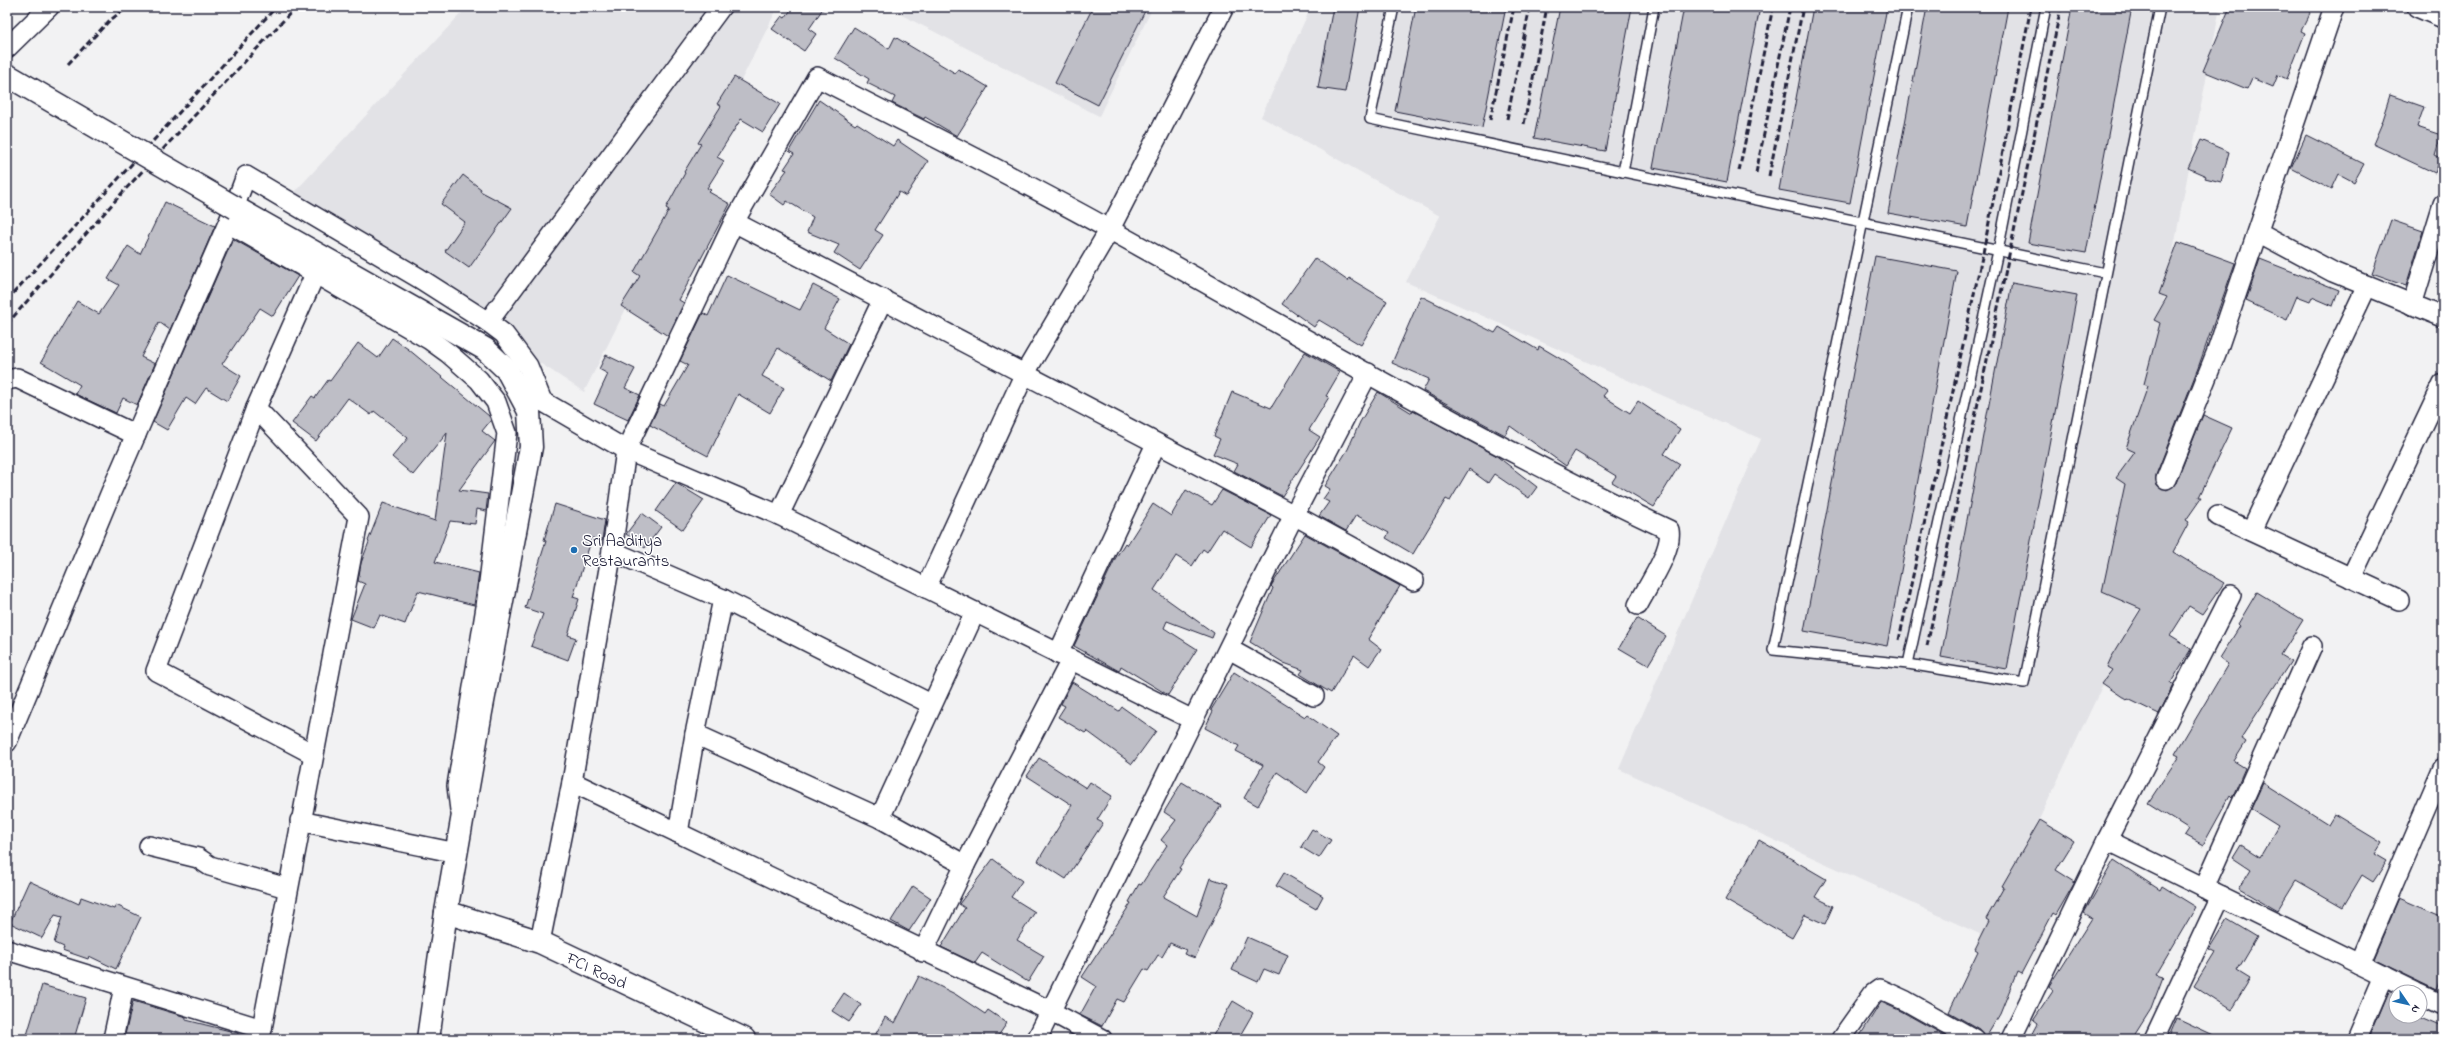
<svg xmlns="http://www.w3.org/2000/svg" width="2450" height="1046" font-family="'Indie Flower',sans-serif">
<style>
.built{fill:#e2e2e6}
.building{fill:#bebec6;stroke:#22223b}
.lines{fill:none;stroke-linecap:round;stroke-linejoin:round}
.service-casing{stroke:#22223b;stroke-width:12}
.minor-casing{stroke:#22223b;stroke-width:22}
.tertiary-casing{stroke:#22223b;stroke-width:25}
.service{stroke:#fff;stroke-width:9}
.minor{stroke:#fff;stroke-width:19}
.tertiary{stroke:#fff;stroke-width:22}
.rail{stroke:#22223b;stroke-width:3;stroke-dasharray:6 3;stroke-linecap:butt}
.tertiary-bridge-casing{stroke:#22223b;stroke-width:25;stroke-linecap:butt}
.tertiary-bridge{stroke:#fff;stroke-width:22}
.poi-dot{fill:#1f6fb2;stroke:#fff;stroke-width:1.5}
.labels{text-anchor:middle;stroke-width:3;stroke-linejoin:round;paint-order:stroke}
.poi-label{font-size:17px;fill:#22223b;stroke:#fff;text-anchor:start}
.street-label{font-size:17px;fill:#22223b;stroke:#fff}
</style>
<rect width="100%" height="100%" fill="#f2f2f3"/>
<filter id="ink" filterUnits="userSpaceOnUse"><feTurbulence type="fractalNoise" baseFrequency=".025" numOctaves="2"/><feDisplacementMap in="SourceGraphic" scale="8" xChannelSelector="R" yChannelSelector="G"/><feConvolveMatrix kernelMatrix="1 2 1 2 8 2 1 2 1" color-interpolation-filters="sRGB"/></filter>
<g filter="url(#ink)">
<!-- built -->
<g class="built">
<polygon points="467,7 778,7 584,392 289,198"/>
<polygon points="886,7 1153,7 1099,116"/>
<polygon points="1311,7 2220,7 2109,584 2142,602 1984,936 1619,769 1761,439 1406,282 1440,216 1261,117"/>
</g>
<!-- building -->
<g class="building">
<polygon points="793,7 824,7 809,29 816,34 804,51 772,29 782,16 785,18"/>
<polygon points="1093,7 1147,7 1098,105 1055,83"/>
<polygon points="1333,7 1360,7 1345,92 1318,88"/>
<polygon points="1416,7 1506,7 1482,128 1395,111"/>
<polygon points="1560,7 1632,7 1605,151 1534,138"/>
<polygon points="1684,7 1760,7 1727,182 1653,168"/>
<polygon points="1813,7 1887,7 1850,203 1779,190"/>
<polygon points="1927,7 2008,7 1967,227 1888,213"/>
<polygon points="2072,7 2132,7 2086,253 2028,243"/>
<polygon points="2230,7 2301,7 2311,11 2301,31 2305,33 2287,79 2278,75 2273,87 2252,78 2247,89 2203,71"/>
<polygon points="854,27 889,49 895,37 955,73 958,69 988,87 957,136 925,117 924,119 892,103 895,97 867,83 869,79 835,58"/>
<polygon points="734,77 780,104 763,132 741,119 717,157 724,161 707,188 711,190 709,192 730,204 679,300 684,303 668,336 621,306 640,276 634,272 669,210 666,208 685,173 684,172 701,144 698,143 721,106 717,104"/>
<polygon points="2390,95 2424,107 2417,127 2441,135 2435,155 2441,158 2435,173 2373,144 2382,123 2381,123"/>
<polygon points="819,100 855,125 857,123 893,146 897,140 928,161 906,196 899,192 875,230 883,235 860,270 834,253 839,245 807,232 813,217 787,201 784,205 769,194 787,170 784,169 794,154 789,151"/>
<polygon points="2306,135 2364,164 2354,182 2339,174 2332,189 2291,168"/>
<polygon points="2201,140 2229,152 2221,182 2205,178 2206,176 2188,168"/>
<polygon points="463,175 481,189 480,191 512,208 469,268 445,251 465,222 441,204"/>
<polygon points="165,202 215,226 170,330 159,322 141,357 155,364 137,405 123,398 116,413 75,394 80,385 41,362 77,301 99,314 119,285 108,279 128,246 140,254"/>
<polygon points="2391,220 2423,231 2406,286 2372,274"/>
<polygon points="233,239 298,276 273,316 260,308 222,364 241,376 227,401 206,388 195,404 186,398 167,430 153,422"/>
<polygon points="2178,242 2235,263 2198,368 2156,475 2157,485 2167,490 2176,483 2203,415 2232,428 2199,497 2202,497 2186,520 2189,522 2173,552 2224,583 2202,614 2189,606 2170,636 2191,649 2170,684 2173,685 2159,714 2128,699 2127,700 2102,683 2112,670 2107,667 2111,658 2141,609 2102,592 2125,484 2116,478 2135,452 2126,448 2148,386 2144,384 2160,323 2154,320 2167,297 2159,294"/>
<polygon points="1875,256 1957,271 1887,646 1804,631"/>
<polygon points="1315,258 1348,281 1349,278 1387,301 1361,345 1319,320 1314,327 1282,304"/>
<polygon points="2260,259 2339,290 2333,306 2312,297 2310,301 2297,296 2287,320 2246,301"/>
<polygon points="727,275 800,310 813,285 840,299 824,328 849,344 831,381 778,348 762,376 784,388 770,413 738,394 708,456 650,425 660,404 664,406 688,365 680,361 703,313 708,316"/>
<polygon points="2012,283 2077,295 2007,669 1941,657"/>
<polygon points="1421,296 1495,333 1499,327 1538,350 1539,346 1566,362 1607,391 1603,396 1630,413 1638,401 1680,429 1664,454 1680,464 1654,507 1612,482 1616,476 1575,451 1566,466 1510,426 1505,435 1423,391 1429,379 1392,363"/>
<polygon points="392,338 408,349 489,416 491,420 482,431 495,441 459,490 488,494 486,511 477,509 475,524 450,521 435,562 479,573 474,605 418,591 405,624 380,615 374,628 351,619 365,584 358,581 361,563 369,542 368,541 383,503 435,521 447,433 413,475 392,457 408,438 374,411 371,415 348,398 316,441 292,423 312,396 315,398 328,380 330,381 358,343 378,358"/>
<polygon points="1305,352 1340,372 1326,396 1329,397 1309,430 1320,437 1282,496 1234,471 1238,464 1213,454 1220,439 1214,436 1232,392 1271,408"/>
<polygon points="606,355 635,369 625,388 640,395 628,420 594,404 608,374 599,369"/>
<polygon points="1378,392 1412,413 1413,411 1494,454 1537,487 1529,498 1494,474 1488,483 1469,469 1450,501 1446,499 1413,554 1386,538 1389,533 1356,515 1346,531 1319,516 1329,502 1323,499 1330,489 1325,486 1348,449 1360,422"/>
<polygon points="676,483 704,500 683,530 656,511"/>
<polygon points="1186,490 1212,505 1222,490 1271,515 1251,547 1222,529 1207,552 1203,549 1192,566 1176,556 1154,590 1214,633 1212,638 1167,621 1164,628 1197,649 1168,695 1121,666 1119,671 1074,646 1115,559 1125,543 1127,545 1153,504 1171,516"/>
<polygon points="555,504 605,520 602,541 592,538 573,597 579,599 568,635 576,638 568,660 531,646 543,614 525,608 546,541 544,540"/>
<polygon points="642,513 661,527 645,548 626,534"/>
<polygon points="1305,534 1400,586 1368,639 1381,649 1369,666 1354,655 1331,693 1300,674 1303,670 1284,663 1250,642 1273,588 1271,586"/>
<polygon points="2257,592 2303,620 2281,655 2291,661 2241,738 2246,742 2234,761 2245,768 2232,798 2230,796 2203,845 2185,835 2189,829 2148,803 2179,756 2175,754 2228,664 2220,658 2240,626 2238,624"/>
<polygon points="1637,618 1666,636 1648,665 1619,648"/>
<polygon points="1234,672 1305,717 1307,715 1337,736 1318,762 1324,767 1307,793 1277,772 1258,806 1244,798 1263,765 1236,751 1239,746 1205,728 1213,711 1211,710"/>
<polygon points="1072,682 1119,711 1122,707 1156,731 1132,764 1087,731 1085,733 1058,717 1065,706 1061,704"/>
<polygon points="1039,758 1086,788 1090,782 1112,796 1097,820 1103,823 1066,879 1038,861 1072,805 1027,776"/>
<polygon points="1182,782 1221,806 1179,868 1181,869 1163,897 1197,916 1210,878 1228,884 1221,904 1195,958 1184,954 1186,950 1170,943 1162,957 1158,955 1148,971 1144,969 1124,1002 1117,999 1102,1026 1080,1015 1096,986 1082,977 1131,903 1129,902 1139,884 1141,885 1167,845 1161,840 1176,820 1164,812"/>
<polygon points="2263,783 2328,824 2334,814 2382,843 2375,854 2387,861 2373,882 2362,875 2343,907 2296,880 2277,911 2239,889 2251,870 2233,858 2241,845 2260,857 2278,826 2251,809"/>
<polygon points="2040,820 2074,841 2056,870 2075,882 2056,915 2053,913 2021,974 2017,972 2000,1014 1985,1039 1979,1029 1949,1012 1978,951 1975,949 1989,921 1986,919 2004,887 2002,886"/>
<polygon points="1312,829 1331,840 1319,858 1301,847"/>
<polygon points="1759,840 1826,879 1815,897 1833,906 1825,924 1805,915 1792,938 1725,900"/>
<polygon points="993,859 1022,881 1011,897 1035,912 1017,940 1044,956 1028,982 982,953 975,963 941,947 965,908 959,904"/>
<polygon points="2114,860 2160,890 2162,886 2196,907 2156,975 2163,977 2151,1009 2132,1039 2029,1039 2037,1024 2033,1021 2053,991 2049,986 2092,918 2084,913"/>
<polygon points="1284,873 1323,896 1316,909 1276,886"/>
<polygon points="29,881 79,904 81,897 114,909 116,905 141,917 116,969 89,956 88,959 62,950 63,947 54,943 62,917 55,915 42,938 10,923"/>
<polygon points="913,886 931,898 909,931 891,921"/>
<polygon points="2399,898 2443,917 2443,975 2437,990 2373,959"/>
<polygon points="2227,919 2257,937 2237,971 2250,979 2231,1010 2194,986 2215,952 2209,949"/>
<polygon points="1247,937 1288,955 1279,975 1264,969 1258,982 1232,970"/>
<polygon points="919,976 955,994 985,1014 988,1010 1007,1023 996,1039 873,1039 885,1017 895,1023"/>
<polygon points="42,985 86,998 74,1039 41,1039 27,1035"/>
<polygon points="2389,991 2396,994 2396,1016 2419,1016 2443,1026 2437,1039 2369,1039"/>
<polygon points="844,993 861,1005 849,1022 832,1011"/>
<polygon points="133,1001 186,1017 186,1020 238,1033 238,1039 124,1039"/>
<polygon points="1233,1001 1253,1013 1238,1039 1211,1039"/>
<polygon points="1881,1002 1901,1011 1951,1039 1858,1039"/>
<polygon points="2177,1018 2222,1039 2168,1039"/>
</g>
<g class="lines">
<!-- service casing -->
<g class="service-casing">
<g id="service">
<polyline points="1394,7 1370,119 2105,273"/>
<polyline points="1908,7 1773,650 1908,664 2024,683 2160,7"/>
<polyline points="1623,172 1654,7"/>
<polyline points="1908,664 1998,251 2046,7"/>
</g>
</g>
<!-- minor casing -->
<g class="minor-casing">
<g id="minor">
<polyline points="721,7 488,322 504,334 528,366 542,401 626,450 779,515 1193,720 1037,1039"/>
<polyline points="2417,7 2443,18"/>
<polyline points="7,48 49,7"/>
<polyline points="229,221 246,176 419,278 488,322"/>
<polyline points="734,222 1294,515 1414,581"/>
<polyline points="2258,232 2333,272 2443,317"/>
<polyline points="2412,305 2443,204"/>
<polyline points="7,380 17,378 136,435"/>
<polyline points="256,408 156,671 313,754"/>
<polyline points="2166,479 2217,351 2334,7"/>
<polyline points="779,515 883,299"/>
<polyline points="2218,516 2399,600"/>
<polyline points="2251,531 2367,286"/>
<polyline points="612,551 723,599 931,704"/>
<polyline points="2351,578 2443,384"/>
<polyline points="926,588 1025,373 1110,229 1224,7"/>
<polyline points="1229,649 1314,696"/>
<polyline points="1058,654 1156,444"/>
<polyline points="1193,720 1294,515 1368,373"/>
<polyline points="695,734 880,818 965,865"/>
<polyline points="7,742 111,492 228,223 430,340 448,353 479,380 496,402 507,433 486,607 457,786 460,810"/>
<polyline points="572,782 1050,1011 1102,1039"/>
<polyline points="880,818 975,612"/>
<polyline points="300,821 457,853"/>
<polyline points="678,833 695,734 723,599"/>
<polyline points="2107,840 2231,595"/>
<polyline points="149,846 198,858 210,866 287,888"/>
<polyline points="2204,888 2312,646"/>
<path d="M540,942l32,-160 40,-231 14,-101 108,-228 83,-145c99,51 199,100 297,155 183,101 365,209 555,298 4,20 -22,57 -31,75"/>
<polyline points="7,950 262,1029"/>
<polyline points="923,952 965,865 1071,660"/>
<polyline points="2359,964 2443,768"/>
<polyline points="2420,994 2443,1005"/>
<polyline points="113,1039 124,987"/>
<polyline points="260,1039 359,517 256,408 316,272"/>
<polyline points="1841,1039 1873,994 1880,989 1906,1001 1974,1039"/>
<polyline points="2011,1039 2107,840 2416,992"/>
<polyline points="2154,1039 2221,896"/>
<polyline points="2357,1039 2384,976"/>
</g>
</g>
<!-- tertiary casing -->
<g class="tertiary-casing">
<g id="tertiary">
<polyline points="236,208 485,349 507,370 529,411 531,447 481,712 446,912 428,1039"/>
<polyline points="446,912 540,942 744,1039"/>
</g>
</g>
<!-- service -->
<use href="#service" class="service"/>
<!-- minor -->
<use href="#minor" class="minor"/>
<!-- tertiary -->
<use href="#tertiary" class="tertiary"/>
<!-- rail -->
<g class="rail">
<polyline points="68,64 109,21 128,7"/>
<polyline points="1507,119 1530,7"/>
<polyline points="1490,120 1514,7"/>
<polyline points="1524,124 1547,7"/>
<polyline points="1739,171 1773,7"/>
<polyline points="1756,173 1790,7"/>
<polyline points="1769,176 1803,7"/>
<polyline points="7,300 276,7"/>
<polyline points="7,324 122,193 296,7"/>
<polyline points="1899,640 1984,248 2031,7"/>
<polyline points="1927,646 2061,7"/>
</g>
<!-- tertiary-bridge casing -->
<g class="tertiary-bridge-casing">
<polyline id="tertiary-bridge" points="7,75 236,208"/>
</g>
<!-- tertiary-bridge -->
<use href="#tertiary-bridge" class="tertiary-bridge"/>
</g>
</g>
<!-- markers -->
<circle class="poi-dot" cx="574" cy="550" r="4"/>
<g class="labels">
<!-- poi labels -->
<g class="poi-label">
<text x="582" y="546">Sri Aaditya<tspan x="582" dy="20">Restaurants</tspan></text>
</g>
<!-- street labels -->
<g class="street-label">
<text transform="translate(597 970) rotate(25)" y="6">FCI Road</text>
</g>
</g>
<!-- margin -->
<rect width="2450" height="1046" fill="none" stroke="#fff" stroke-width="24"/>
<rect x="12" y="12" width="2426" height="1022" fill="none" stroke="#22223b" stroke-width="1.5" filter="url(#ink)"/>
<!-- north arrow -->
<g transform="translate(2408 1004) rotate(124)"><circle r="19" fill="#ffffff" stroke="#a7a7b1"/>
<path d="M0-3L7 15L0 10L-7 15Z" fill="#1f6fb2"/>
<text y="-6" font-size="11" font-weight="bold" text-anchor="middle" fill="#22223b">N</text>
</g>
</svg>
